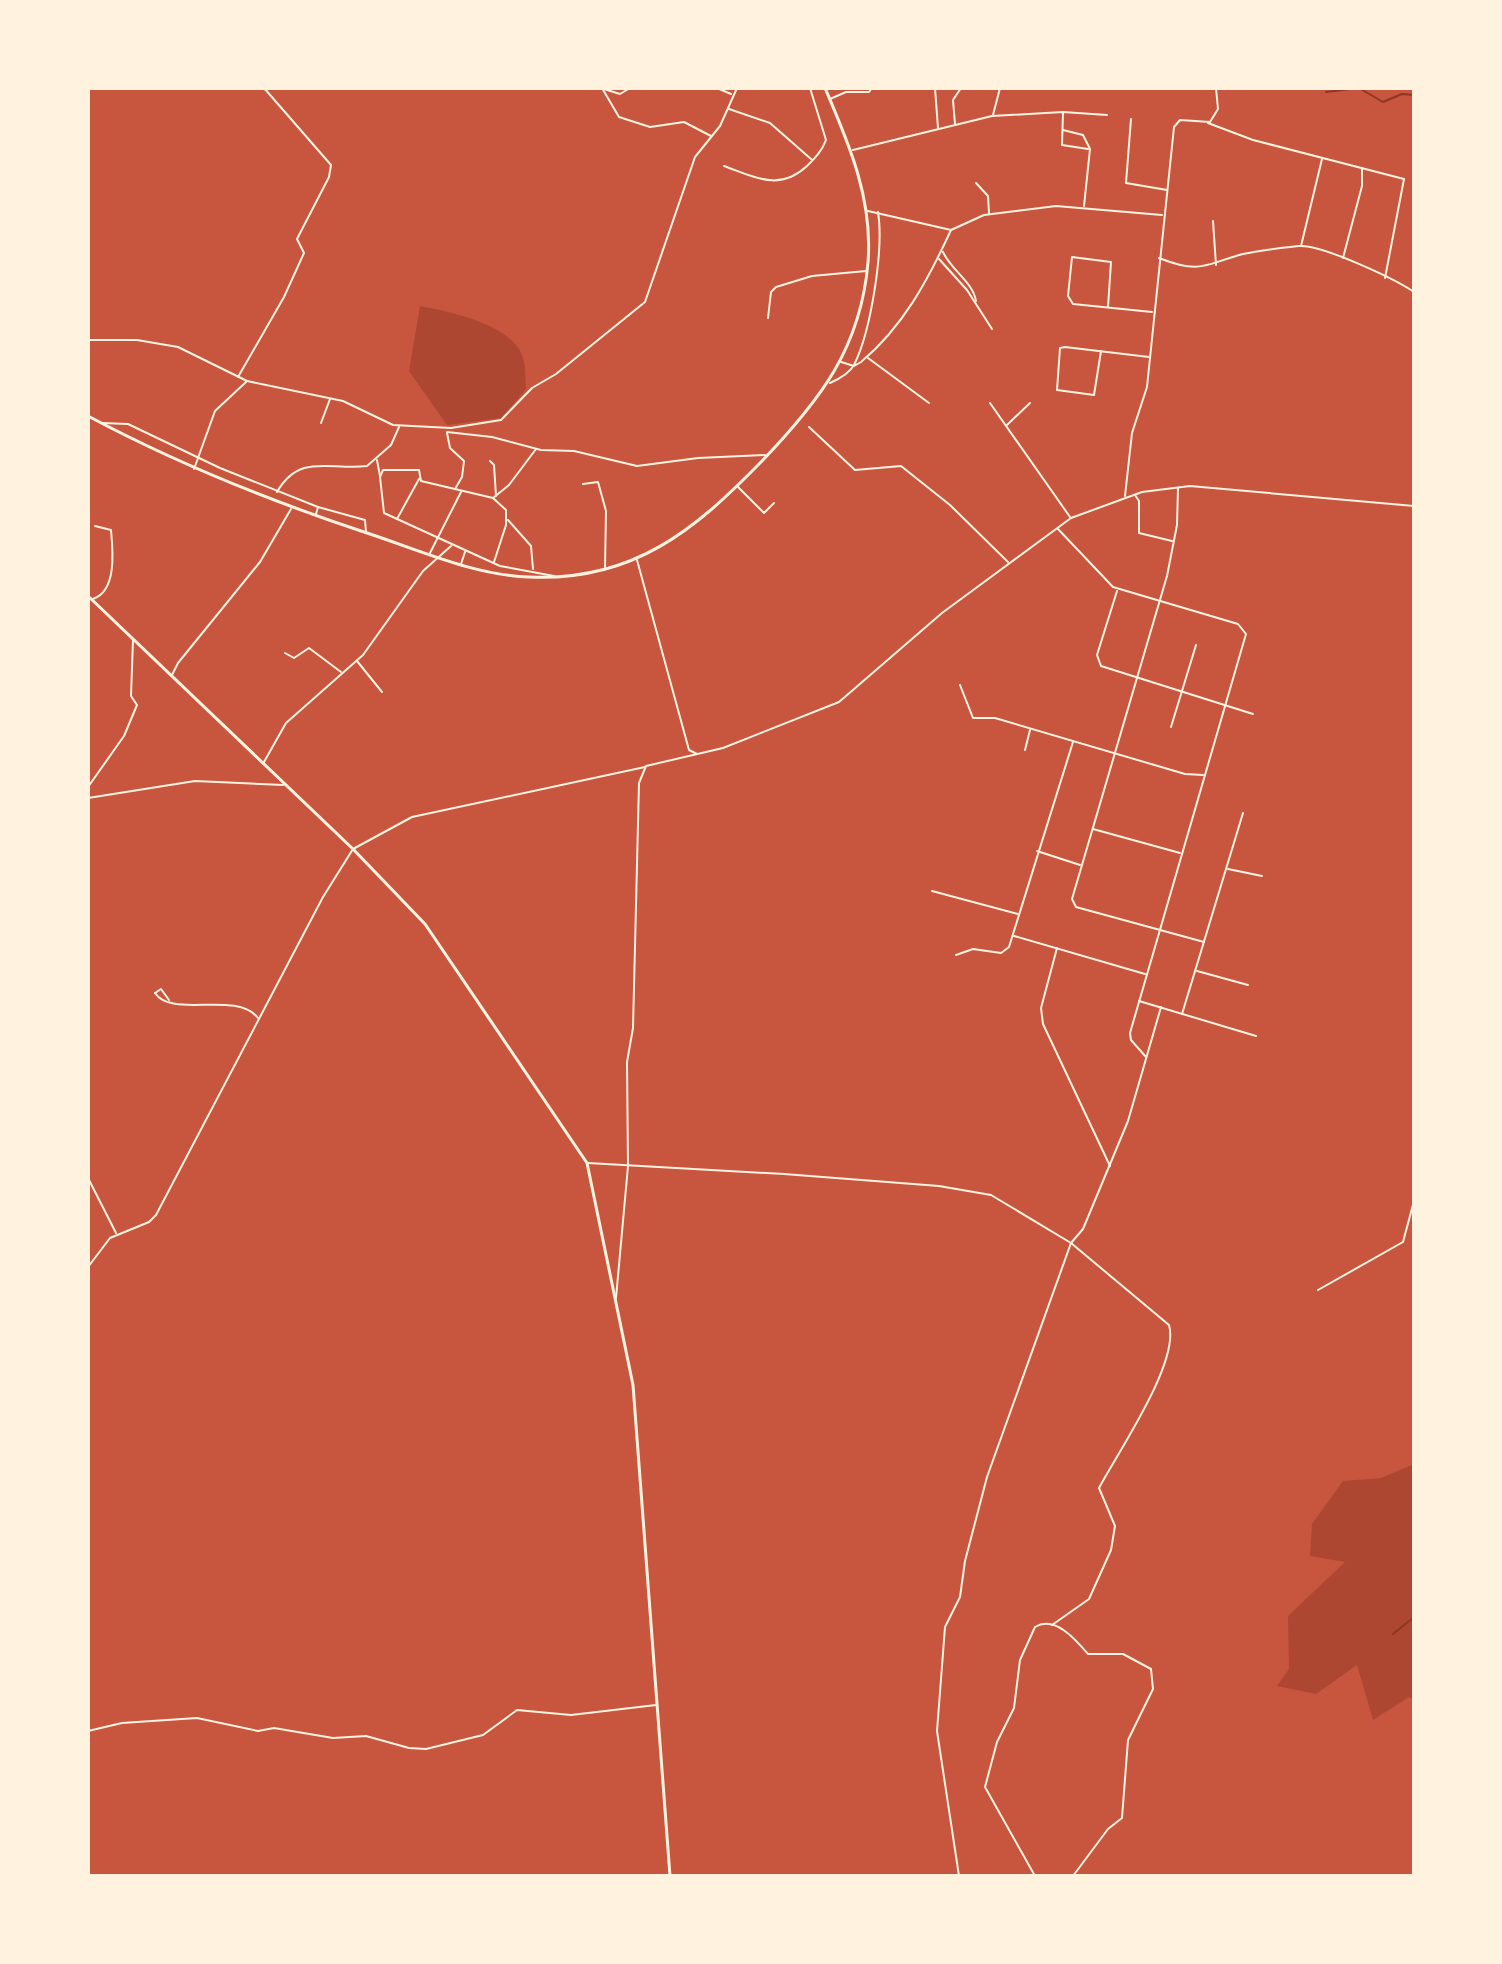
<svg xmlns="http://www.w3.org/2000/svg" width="1502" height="1964" font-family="Lato,sans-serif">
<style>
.green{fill:#ae4732}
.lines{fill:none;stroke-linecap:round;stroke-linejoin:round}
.stream{stroke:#8f3625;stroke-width:2}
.minor{stroke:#fff3e0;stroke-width:2}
.tertiary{stroke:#fff3e0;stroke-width:3}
.secondary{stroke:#fff3e0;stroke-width:3}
</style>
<rect width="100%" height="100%" fill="#c8553d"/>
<!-- green -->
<g class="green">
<path d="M420,306c30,6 93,18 103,52 3,9 2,22 3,31l-25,29 -54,7 -38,-54z"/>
<polygon points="1414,1464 1414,1700 1409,1697 1373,1720 1357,1665 1316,1694 1277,1686 1289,1669 1288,1616 1345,1562 1310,1556 1312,1524 1343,1481 1381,1478"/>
</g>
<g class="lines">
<!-- stream -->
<g class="stream">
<polyline points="1326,92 1359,88 1383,102 1402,94 1414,95"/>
<polyline points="1393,1634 1414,1617"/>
</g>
<!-- minor -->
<g class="minor">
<polyline points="602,88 619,117 650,127 684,122 711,136"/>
<polyline points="717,88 731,94"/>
<polyline points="935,88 938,128"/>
<polyline points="604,89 620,94 630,88"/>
<polyline points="830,99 846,92 869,92 872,88"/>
<polyline points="729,109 770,123 811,159"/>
<polyline points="1063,113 1062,145 1088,149"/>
<polyline points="993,115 1000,88"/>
<polyline points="1131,119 1126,183 1167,190"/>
<polyline points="1208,123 1253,140 1404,179 1385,278"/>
<polyline points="955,124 953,100 961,88"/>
<polyline points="1063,130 1083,135 1090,149 1084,206"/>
<polyline points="853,150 992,116 1063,112 1107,115"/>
<path d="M724,166c31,11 55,26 83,0 8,-8 15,-15 19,-26l-16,-52"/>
<polyline points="976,183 988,196 989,213"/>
<polyline points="868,211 951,230 984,215 1056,206 1162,215"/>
<polyline points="1213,221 1216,265"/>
<polyline points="1301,246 1322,159"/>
<path d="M943,252c8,18 30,30 33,49"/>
<path d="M1159,258c43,17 46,6 84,-4 17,-4 38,-6 56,-8 22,-2 96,33 115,46"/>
<polyline points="1343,258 1362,186 1362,168"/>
<polyline points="939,259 967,290 992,329"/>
<polyline points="1108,307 1111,262 1072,257 1068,296 1073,304 1152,312"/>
<polyline points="768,318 771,292 776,287 812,276 866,271"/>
<polyline points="88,340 137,340 178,347 247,381 343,401 393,425 451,428 501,420 532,388 556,374 645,302 695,157 720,126 737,88"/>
<polyline points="1101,351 1094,395 1057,390 1060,348 1065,347 1149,357"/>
<polyline points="868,358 929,403"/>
<path d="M841,362l13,4 7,-4c42,-35 67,-82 90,-132"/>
<polyline points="238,377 284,297 304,253 297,239 329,177 331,165 264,88"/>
<path d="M830,383c9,-4 19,-9 24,-18 17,-34 30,-116 24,-153"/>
<polyline points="990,403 1070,517"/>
<polyline points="102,423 128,424 220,468 318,507"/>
<polyline points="321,423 330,399"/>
<polyline points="1007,425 1030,403"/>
<polyline points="809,427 855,470 901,466 950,505 1008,562"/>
<polyline points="447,432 492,437 541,450 574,451 637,466 698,458 765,455"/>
<polyline points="447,433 450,448 464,461 462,477 455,489"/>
<polyline points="536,449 509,485 493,498 421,481 419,470 383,470 380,477 384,513 500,566 554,576"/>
<polyline points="377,460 380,476"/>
<polyline points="490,461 494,465 496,496"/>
<polyline points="194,469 215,411 246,382"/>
<polyline points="583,484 598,482 606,511 605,568"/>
<polyline points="738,487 764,513 774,503"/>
<polyline points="1178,488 1177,525 1167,576 1072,899 1076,907 1204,942"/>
<path d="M277,492c23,-40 54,-21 90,-26l24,-21 8,-18"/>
<polyline points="1135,495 1139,501 1139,533 1172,541"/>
<polyline points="1125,496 1132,433 1147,387 1174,127 1180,120 1210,122 1218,109 1216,88"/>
<polyline points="493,498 506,510 506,525 494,562"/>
<polyline points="316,514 318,507 365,520 366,532"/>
<polyline points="397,519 419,479"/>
<polyline points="508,520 531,546 533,569"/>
<polyline points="1058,529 1113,587 1238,624 1246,634 1130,1033 1131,1040 1146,1057"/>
<polyline points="430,553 461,492"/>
<polyline points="637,560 689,750 697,754"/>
<polyline points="461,564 465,552"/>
<polyline points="1117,591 1097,655 1101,666 1253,714"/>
<path d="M93,599c24,-8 20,-48 18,-69l-16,-4"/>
<polyline points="285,653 294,658 309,648 341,672"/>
<polyline points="357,661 382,692"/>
<polyline points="172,675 178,663 260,562 291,509"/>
<polyline points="960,685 973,718 995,718 1185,774 1203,775"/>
<polyline points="1171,727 1196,645"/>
<polyline points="1025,750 1030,730"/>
<polyline points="264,762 286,723 363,655 423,571 451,546"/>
<polyline points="88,787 124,736 137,705 131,696 133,640"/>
<polyline points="88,798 195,781 283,785"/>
<polyline points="1093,829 1180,853"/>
<polyline points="1037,851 1080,865"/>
<polyline points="1228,869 1262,876"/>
<polyline points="932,891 1018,914"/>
<polyline points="1014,936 1145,974"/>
<polyline points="1057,948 1041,1008 1043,1024 1110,1166"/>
<polyline points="956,955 973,949 1001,953 1009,947 1073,742"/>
<polyline points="1197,971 1248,985"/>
<path d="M155,993c17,26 81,-3 103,25"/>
<polyline points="155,993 161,989 169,1000"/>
<polyline points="1139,1001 1256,1036"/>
<polyline points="1182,1014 1243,813"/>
<path d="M588,1163l196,11 155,12 52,9 80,48 98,82c11,37 -51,127 -70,163l16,38 -4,24 -22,49 -37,26"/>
<polyline points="88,1178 116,1233"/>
<polyline points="88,1267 110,1238 149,1222 156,1215 323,897 353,849 412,817 645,767"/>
<polyline points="1318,1290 1403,1242 1414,1201"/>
<polyline points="616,1298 628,1166 627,1062 633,1028 639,783 646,766 723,748 839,702 942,613 1071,518 1142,492 1190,486 1414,506"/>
<polyline points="88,1731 122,1723 197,1718 258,1731 274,1728 333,1738 366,1736 409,1748 426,1749 483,1735 517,1710 571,1715 656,1705"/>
<polyline points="959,1876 937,1731 945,1627 960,1597 965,1561 987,1477 1071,1243 1083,1229 1128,1121 1161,1007"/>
<path d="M1035,1876l-50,-89 12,-45 17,-34 6,-48 15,-33c20,-12 41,13 53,27h35l28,15 2,20 -25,51 -6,78 -14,11 -35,47"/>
</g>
<!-- tertiary -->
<polyline class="tertiary" points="88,596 353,849 425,924 587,1163 633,1385 670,1876"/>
<!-- secondary -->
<path class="secondary" d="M88,416c90,48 182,85 279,117 52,17 106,42 162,44 104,5 166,-47 234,-117 57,-60 98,-112 105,-198 5,-63 -19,-118 -43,-174"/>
</g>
<!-- border -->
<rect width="1502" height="1964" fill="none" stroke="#fff3e0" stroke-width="180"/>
</svg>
